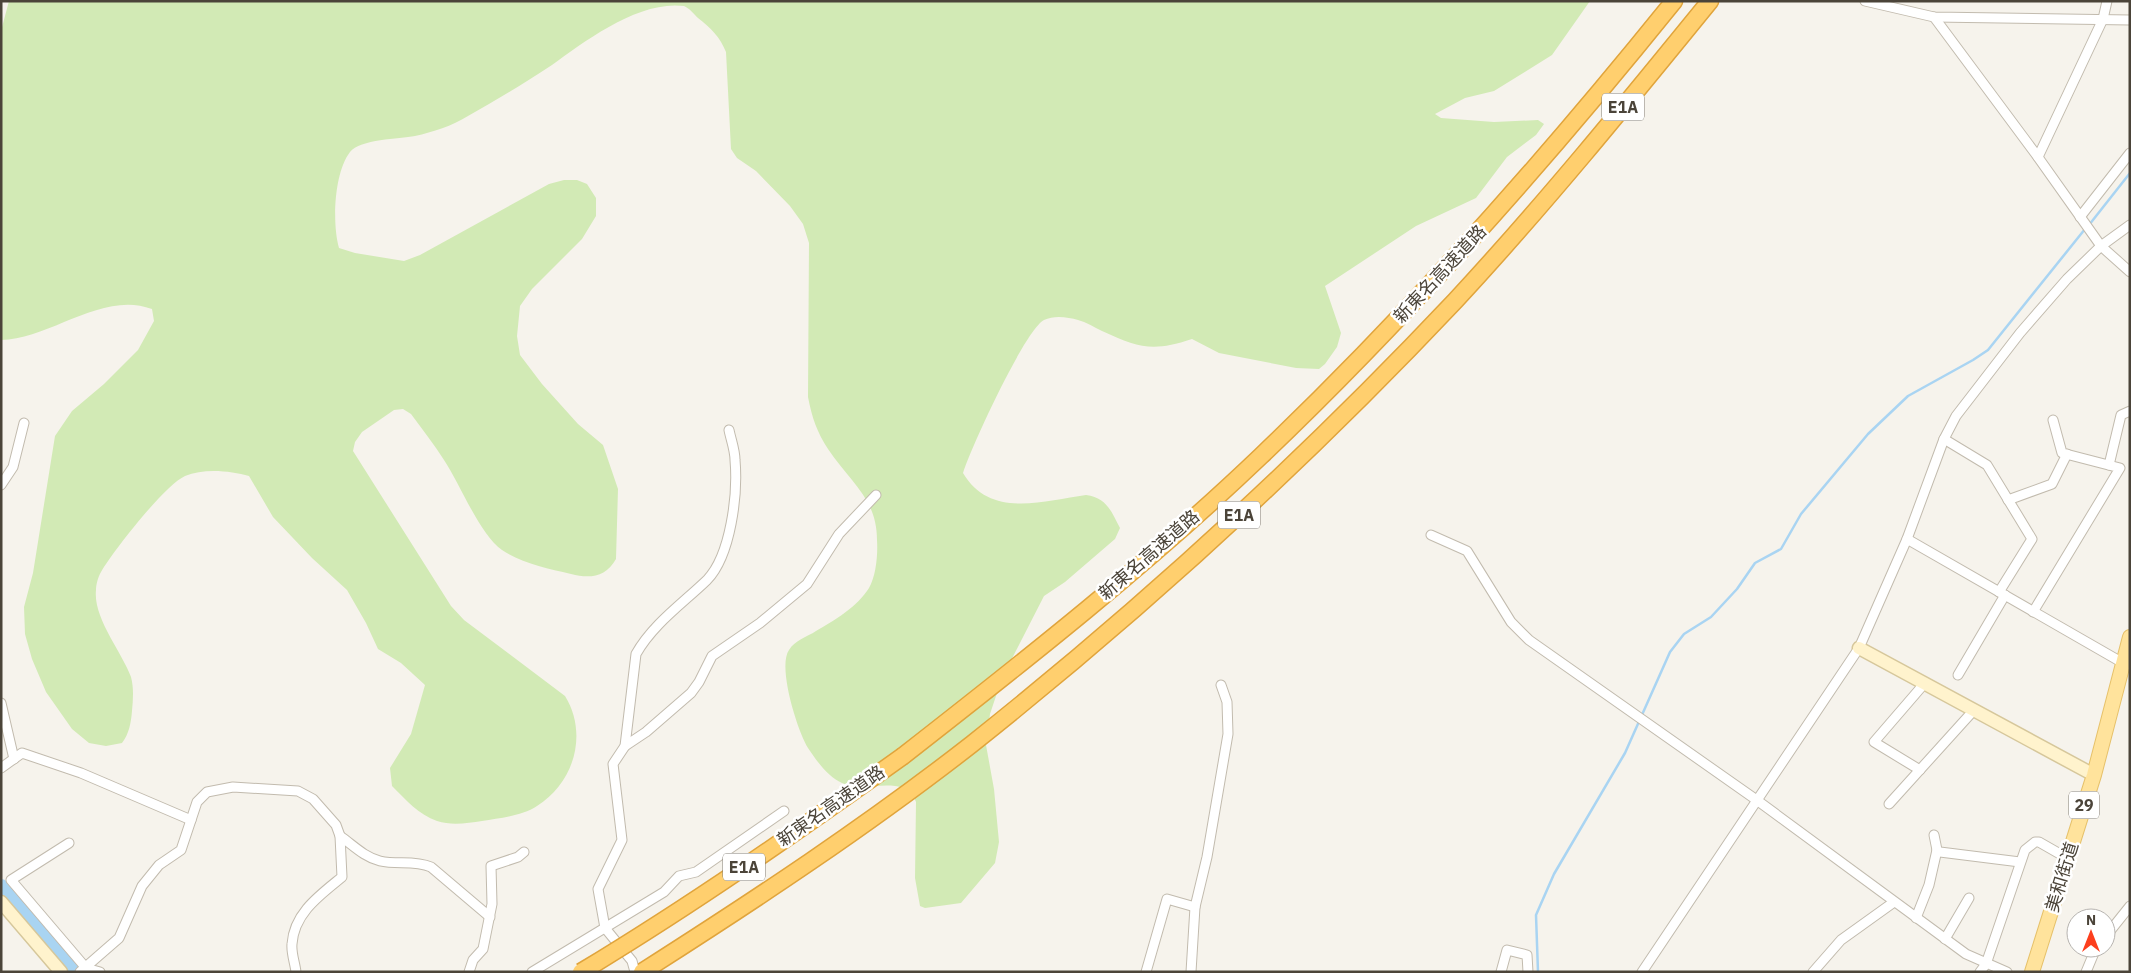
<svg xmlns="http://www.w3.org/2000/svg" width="2131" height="973" font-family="'IBM Plex Sans','Noto Sans JP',sans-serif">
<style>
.green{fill:#d2eab5}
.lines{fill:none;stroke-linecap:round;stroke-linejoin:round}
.stream{stroke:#a9d4f2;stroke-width:2.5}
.river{stroke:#a9d4f2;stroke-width:16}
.street-casing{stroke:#c2bbae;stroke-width:11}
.secondary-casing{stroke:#d6c79b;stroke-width:15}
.primary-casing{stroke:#e6c16a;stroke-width:16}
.highway-casing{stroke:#e0a43c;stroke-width:19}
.street{stroke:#fff;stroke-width:9}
.secondary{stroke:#fff3cd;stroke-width:12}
.primary{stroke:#ffe39c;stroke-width:14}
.highway{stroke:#ffcf6e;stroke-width:16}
.highway-bridge-casing{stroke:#e0a43c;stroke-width:19;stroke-linecap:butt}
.highway-bridge{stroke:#ffcf6e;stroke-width:16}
.labels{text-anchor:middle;stroke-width:5;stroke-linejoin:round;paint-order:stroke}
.shield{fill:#fff;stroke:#817c74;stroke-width:1}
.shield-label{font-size:16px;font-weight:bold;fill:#4b4439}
.street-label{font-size:18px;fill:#4b4439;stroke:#fff}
</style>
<rect width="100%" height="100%" fill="#f6f3ec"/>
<!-- green -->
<path class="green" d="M9,1h1581l-38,54 -58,36 -29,7 -30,16 6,4 53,4 44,-2 6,4 -8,11 -29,22 -31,41 -60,28 -91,60 16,47 -4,14 -12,17 -6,5 -23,-1 -77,-15 -27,-14c-39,13 -53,9 -90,-8 -8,-4 -16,-9 -24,-11 -10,-3 -24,-5 -34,0 -19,10 -73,127 -81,153 27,46 80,28 123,22 21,3 25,16 34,33l-5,11 -50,43 -21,14 -42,82 -12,36 -4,31 8,44 5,53 -4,21 -34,40 -36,5 -5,-2 -5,-28 1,-76 -4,-9c-5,-3 -12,-7 -17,-7 -17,-2 -38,4 -53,-3 -14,-6 -26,-23 -34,-35 -10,-16 -31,-81 -19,-98 6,-10 18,-13 27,-19 18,-10 42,-25 53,-43 7,-12 9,-33 8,-48 0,-42 -28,-59 -49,-91 -11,-17 -16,-31 -20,-52l1,-154 -6,-19 -13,-18 -34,-35 -19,-13 -6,-9 -5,-97c-6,-15 -15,-24 -28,-34 -4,-4 -9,-10 -14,-12 -45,-6 -99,35 -132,59 -27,18 -56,35 -84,51 -16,10 -35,16 -53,20 -16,3 -55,3 -65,16 -16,21 -18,71 -11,96l16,5 49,8 16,-6 129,-71 15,-4h13l10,4 9,14v18l-14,23 -50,50 -12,17 -3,30 3,19 22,29 36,40 25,21 15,44 -2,70c-10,18 -26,20 -45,15 -24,-6 -48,-10 -69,-24 -22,-15 -42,-66 -58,-90 -10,-16 -22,-31 -33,-46l-8,-5 -9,1 -32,22 -7,10 -2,9 98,155 13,14 101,76c23,37 10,86 -28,110 -15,10 -37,12 -55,15 -14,2 -30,5 -45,0 -18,-6 -32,-22 -45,-35l-2,-18 21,-34 14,-49 -24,-22 -23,-14 -12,-26 -19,-33 -35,-32 -39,-41 -24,-41c-18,-5 -45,-8 -64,0 -20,9 -72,75 -84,96 -3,5 -5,13 -5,18 -3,28 26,62 35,87 3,11 2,23 1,34 -1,12 -3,23 -10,32l-16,3 -17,-3 -17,-14 -26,-37 -14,-33 -7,-25 -1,-27 9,-34 22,-137 17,-25 32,-27 34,-34 16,-29 -2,-12c-49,-19 -102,30 -151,31v-309z"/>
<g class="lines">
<!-- stream -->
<g class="stream">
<polyline points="2089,225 2130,173"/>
<polyline points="1538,972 1536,915 1554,874 1625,753 1670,652 1684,634 1711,617 1737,589 1755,563 1781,549 1801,514 1868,434 1908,396 1973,360 1988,350 2085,229"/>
</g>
<!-- river -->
<polyline class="river" points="1,887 76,972"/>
<!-- street casing -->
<g class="street-casing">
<g id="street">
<polyline points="1865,1 1934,17 2130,20"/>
<polyline points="1934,17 2035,153 2101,246 2130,272"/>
<polyline points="2038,157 2103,19 2107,1"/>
<polyline points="2080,217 2130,153"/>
<polyline points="1944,439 1987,465 2032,539 1999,592"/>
<polyline points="2109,465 2121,415 2130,411"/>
<polyline points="1,485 13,467 24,423"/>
<polyline points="2008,500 2052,484 2067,454"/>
<polyline points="1431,535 1467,551 1511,622 1529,640 1758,801 1966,954 2007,972"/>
<polyline points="1907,539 2123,663"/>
<polyline points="2033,612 2120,468 2062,453 2053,420"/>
<polyline points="1958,675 2005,595"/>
<polyline points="1,703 14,759"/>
<polyline points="625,746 646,732 691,693 699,682 712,656 760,623 807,584 839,534 876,495"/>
<polyline points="1,768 22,753 81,773 191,820"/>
<polyline points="1920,770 1874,742 1924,684"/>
<polyline points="1889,804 1974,710"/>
<polyline points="1934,835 1937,850 1940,852 2020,862"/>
<path d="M340,836c13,9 24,21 40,25 17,4 34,-1 51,6l59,50"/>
<polyline points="69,843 11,880 86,968 100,972"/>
<polyline points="1916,918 1929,885 1937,850"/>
<polyline points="2106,936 2130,906"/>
<polyline points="1945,939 1969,898"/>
<path d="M80,972l39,-34 23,-52 17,-21 22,-15 16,-48 10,-10 26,-5 65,4 15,8 23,26 4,11 2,41c-22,18 -48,36 -50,67 -1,9 3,19 4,28"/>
<polyline points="469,972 473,960 483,949 492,904 491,866 518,857 524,852"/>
<polyline points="532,972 664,892 679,876 696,872 784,811"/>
<path d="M635,972l-3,-11 -27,-33 -7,-39 24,-49 -9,-76 12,-18 11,-92c17,-30 46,-50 71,-74 24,-25 31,-86 28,-120 0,-10 -4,-20 -6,-30"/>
<polyline points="1146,972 1167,899 1195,907"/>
<polyline points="1191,972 1195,907 1207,857 1228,734 1227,702 1221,685"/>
<polyline points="1501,972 1507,950 1527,955 1528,972"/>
<polyline points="1642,972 1859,648 1907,539 1944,439 1956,416 2020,333 2067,279 2101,246 2130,225"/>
<polyline points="1813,972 1841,940 1894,902"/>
<polyline points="1980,972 1986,964 2025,850 2035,842 2039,842 2067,858"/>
<polyline points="2086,972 2096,948"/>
</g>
</g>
<!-- secondary casing -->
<g class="secondary-casing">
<g id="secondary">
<polyline points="1859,648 2094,775"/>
<polyline points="1,902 61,972"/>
</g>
</g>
<!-- primary casing -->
<g class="primary-casing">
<polyline id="primary" points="2032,972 2094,775 2130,637"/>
</g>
<!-- highway casing -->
<g class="highway-casing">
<g id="highway">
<path d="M903,756c123,-96 246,-193 358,-300 149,-142 284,-295 413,-455"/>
<path d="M642,972c113,-72 225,-146 330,-228 171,-136 333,-284 483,-443 89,-96 172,-198 255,-300"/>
</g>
</g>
<!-- street -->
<use href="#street" class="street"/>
<!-- secondary -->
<use href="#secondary" class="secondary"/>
<!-- primary -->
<use href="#primary" class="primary"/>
<!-- highway -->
<use href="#highway" class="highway"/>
<!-- highway-bridge casing -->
<g class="highway-bridge-casing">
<path id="highway-bridge" d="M581,972c111,-67 217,-141 322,-216"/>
</g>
<!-- highway-bridge -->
<use href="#highway-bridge" class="highway-bridge"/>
</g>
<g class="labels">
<!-- shield labels -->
<g class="shield">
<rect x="1602" y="93.5" width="42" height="27" rx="4"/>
<rect x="1218" y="501.5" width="42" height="27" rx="4"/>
<rect x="2069" y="791.5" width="30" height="27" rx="4"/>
<rect x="723" y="853.5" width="42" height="27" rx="4"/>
</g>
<g class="shield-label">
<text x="1623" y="113">E1A</text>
<text x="1239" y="521">E1A</text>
<text x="2084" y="811">29</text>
<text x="744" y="873">E1A</text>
</g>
<!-- street labels -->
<g class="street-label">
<text transform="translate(1440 274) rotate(-47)" y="6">新東名高速道路</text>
<text transform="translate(1149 555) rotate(-41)" y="6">新東名高速道路</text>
<text transform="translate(831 806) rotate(-35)" y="6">新東名高速道路</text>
<text transform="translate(2062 877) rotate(-73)" y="6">美和街道</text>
</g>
</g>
<!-- border -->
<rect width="2131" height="973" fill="none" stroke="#4b4439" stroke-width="5"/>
<!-- north arrow -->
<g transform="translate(2091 933)"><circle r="24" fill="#ffffff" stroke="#b7b4b0"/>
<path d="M0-4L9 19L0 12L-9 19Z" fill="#fc3f1d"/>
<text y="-8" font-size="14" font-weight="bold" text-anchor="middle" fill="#4b4439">N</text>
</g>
</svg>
